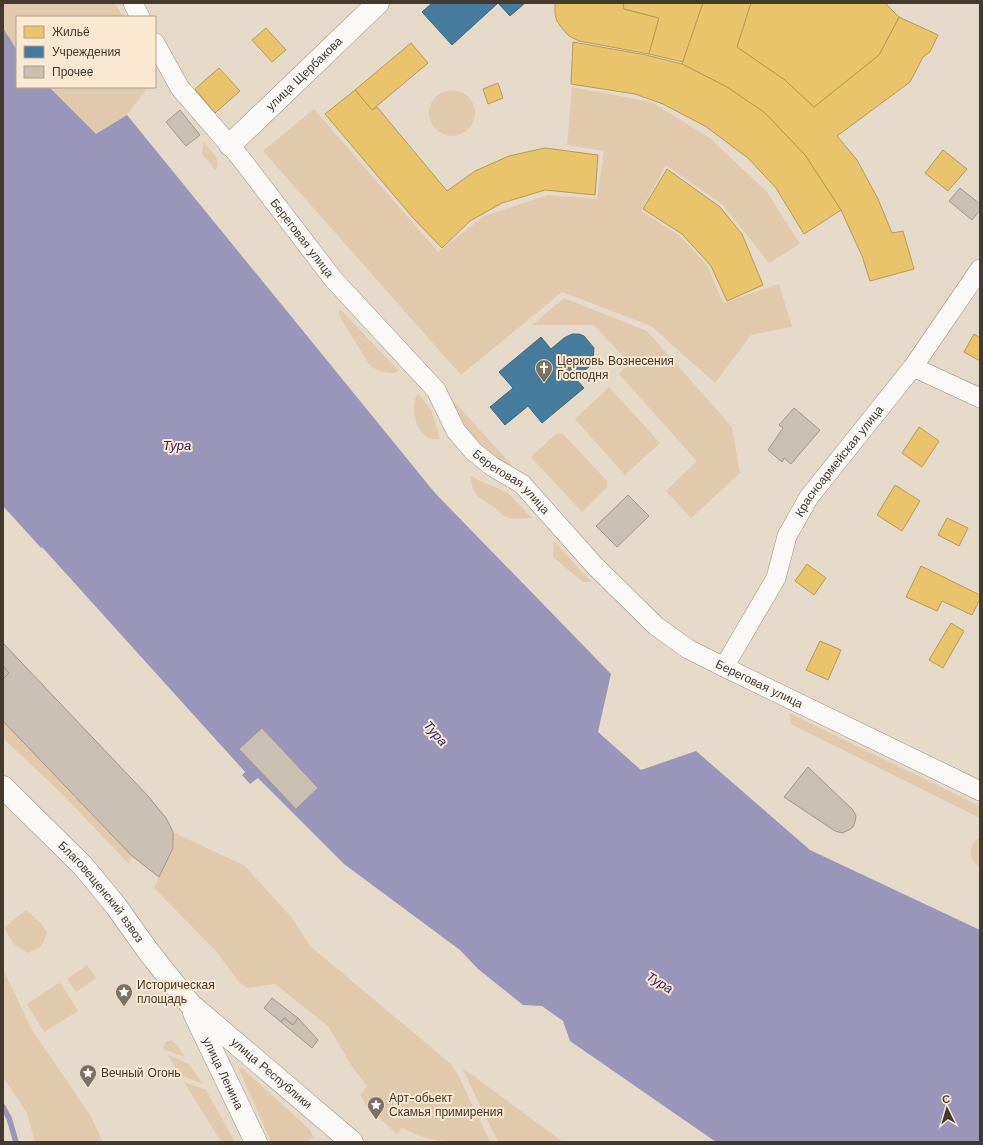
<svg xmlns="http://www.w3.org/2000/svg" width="983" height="1145" font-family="'Work Sans',sans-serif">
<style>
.green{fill:#e1caac}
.water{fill:#9996ba}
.pier{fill:#e5d9c9}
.homes{fill:#e9c46a;stroke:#b79b58}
.public{fill:#457b9d;stroke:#44687b}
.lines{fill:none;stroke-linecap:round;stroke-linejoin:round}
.stream{stroke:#9996ba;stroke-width:5.5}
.building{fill:#c9bfb2;stroke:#a1988b}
.street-casing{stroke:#9b9285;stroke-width:20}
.secondary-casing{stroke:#9b9285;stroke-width:23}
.primary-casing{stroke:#9b9285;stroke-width:23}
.street{stroke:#fbf9f7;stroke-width:19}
.secondary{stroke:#fbf9f7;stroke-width:22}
.primary{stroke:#fbf9f7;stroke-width:22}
.labels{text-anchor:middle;stroke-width:4;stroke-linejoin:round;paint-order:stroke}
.street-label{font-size:12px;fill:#433a2d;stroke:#fbe8d0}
.poi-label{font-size:12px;fill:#433a2d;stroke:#fbe8d0;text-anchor:start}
.water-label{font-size:13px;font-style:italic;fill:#2b246a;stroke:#fbe8d0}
</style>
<rect width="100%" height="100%" fill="#e5d9c9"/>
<!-- green -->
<g class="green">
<polygon points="3,3 114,3 124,17 17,17 17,50 3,28"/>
<polygon points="49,87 148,87 127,115 96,135"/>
<polygon points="572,87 651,102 710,138 767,192 800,244 769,263 723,205 666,165 641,211 680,236 707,265 723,303 779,284 792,327 751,335 715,383 651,326 562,292 461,375 263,151 314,109 438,252 484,216 548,195 597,199 604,151 567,145"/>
<circle cx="452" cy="113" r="23"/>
<polygon points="203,142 217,158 218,166 215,170 202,154"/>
<polygon points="564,298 647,331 732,427 740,473 691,518 666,491 697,461 619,374 629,363 594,325 532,325"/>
<path d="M340,309l59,62c-9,5 -23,0 -30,-7l-28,-45 -2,-6z"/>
<polygon points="609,387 660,443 625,475 575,419"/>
<path d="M418,393l13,17 9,29c-23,4 -32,-30 -22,-46z"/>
<polygon points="451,398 517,471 480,448 457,415"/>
<polygon points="556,434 563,434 607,481 607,487 582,512 531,457"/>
<polygon points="470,476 508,493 532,518 512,519 504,516 495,508 477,496 472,486"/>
<polygon points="554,541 591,582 583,582 553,557"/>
<polygon points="789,713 980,806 980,818 791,724"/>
<polygon points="3,721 132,856 128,863 64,796 3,738"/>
<path d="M173,832l72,34 47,52 18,28 141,118 7,11 32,67c-29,0 -63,2 -88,-15l-5,7 -29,-26 -8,-13 7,-9 -14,-18 -25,-42 -53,-42 -28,4 -8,-6 -23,-31 -62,-63 19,-40z"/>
<path d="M980,837v31c-12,-8 -13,-23 0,-31z"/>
<path d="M26,910l14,12 7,10c-4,14 -7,17 -20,21l-13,-9 -10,-16z"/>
<polygon points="87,965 96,978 76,992 67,979"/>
<polygon points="3,969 32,1030 90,1115 103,1142 35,1142 27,1113 3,1077"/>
<polygon points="60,982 78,1011 44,1032 27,1004"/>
<polygon points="171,1040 177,1045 185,1057 163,1049 165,1042"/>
<polygon points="168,1055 189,1064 203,1084 180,1075"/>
<polygon points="241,1067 310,1130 313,1137 307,1142 271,1142 239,1069"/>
<polygon points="464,1069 563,1142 498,1142 463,1070"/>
<polygon points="184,1082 206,1090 235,1142 226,1142 220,1140"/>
</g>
<!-- water -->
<polygon class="water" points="3,28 17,50 17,87 49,87 96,134 127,115 435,493 611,674 598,732 641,770 696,751 810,850 980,930 980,1142 716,1142 570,1041 563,1021 542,1006 523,1005 478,969 460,950 344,864 258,778 250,784 242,775 245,772 3,506"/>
<!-- pier -->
<polygon class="pier" points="42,547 245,772 242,775 240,773 242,772 41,549"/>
<!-- homes -->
<g class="homes">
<polygon points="555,3 623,3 624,9 659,18 649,54 579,41 569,36 561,27 557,21 555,14"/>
<polygon points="623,3 703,3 683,62 649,54 659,18 624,9"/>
<polygon points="703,3 751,3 737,47 785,80 814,107 879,55 899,17 938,35 930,52 923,57 910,82 837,136 857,160 878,199 892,233 903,231 914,269 870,281 862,256 841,210 805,155 765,113 727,87 682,64"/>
<polygon points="751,3 885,3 899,17 879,55 814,107 785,80 737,47"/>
<polygon points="266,28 286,50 272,62 252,40"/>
<polygon points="573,42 646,55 682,64 727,87 765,113 805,155 841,210 804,234 776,188 748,158 705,126 663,104 635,94 571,84"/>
<polygon points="411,43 428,63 372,110 355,90"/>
<polygon points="219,68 240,91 215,113 195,89"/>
<polygon points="498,83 503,98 488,104 483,89"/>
<polygon points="355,90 372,110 377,107 447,191 475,171 509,156 545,148 598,155 595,195 545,190 502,203 470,221 442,248 414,219 325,114"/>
<polygon points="943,150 967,169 948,191 925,173"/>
<polygon points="667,169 720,207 742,234 763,285 727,301 711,266 682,234 643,209"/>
<polygon points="974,334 980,338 980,361 964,352"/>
<polygon points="919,427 939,441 922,467 902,453"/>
<polygon points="895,485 920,501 902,531 877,515"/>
<polygon points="947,518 968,528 959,546 938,535"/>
<polygon points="807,564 826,578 814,595 795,581"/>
<polygon points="921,566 980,595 980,599 972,615 942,601 937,611 906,597"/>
<polygon points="951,623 964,631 943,668 929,660"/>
<polygon points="820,641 841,650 828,680 806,670"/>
</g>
<!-- public -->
<g class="public">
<polygon points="432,3 498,3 452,45 422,12"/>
<polygon points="498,3 525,3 510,16"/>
<polygon points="572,334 579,334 584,336 594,348 593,360 589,367 575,378 584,388 542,423 528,406 505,425 490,407 513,388 499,372 541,337 551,349 564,338"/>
</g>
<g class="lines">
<!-- stream -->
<polyline class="stream" points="3,1107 9,1118 16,1142"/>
</g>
<!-- building -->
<g class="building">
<polygon points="180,110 200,135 186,146 166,122"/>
<polygon points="960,188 980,204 980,210 972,220 949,201"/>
<polygon points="794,408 820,430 791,464 784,458 782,462 768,450 783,428 779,425"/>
<polygon points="628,495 649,516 617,547 596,526"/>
<polygon points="3,643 148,796 166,818 173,832 173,848 159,877 132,856 3,721"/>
<polygon points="3,666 9,673 4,678 3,677"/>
<polygon points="262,728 318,788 296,809 239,749"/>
<polygon points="808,767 853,810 856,816 855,822 853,827 849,830 842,833 835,831 784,797"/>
<polygon points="272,998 298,1018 293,1025 284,1018 281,1022 264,1008"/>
<polygon points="284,1018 293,1025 298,1018 318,1040 312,1048 281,1022"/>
</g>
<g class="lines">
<!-- street casing -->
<g class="street-casing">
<g id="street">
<polyline points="133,3 140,17"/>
<path id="s1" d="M155,43l25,45 59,68 95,124 102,110 20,41 18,21 19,15 29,17 73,82 61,60 32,23 36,18 256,124"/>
<polyline points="913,367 980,398"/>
<path id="s2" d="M724,667l52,-89 11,-42 22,-39 104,-130 67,-98"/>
</g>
</g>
<!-- secondary casing -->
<g class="secondary-casing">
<g id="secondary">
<path id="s3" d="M230,145l148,-142"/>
</g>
</g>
<!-- primary casing -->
<g class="primary-casing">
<g id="primary">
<path id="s4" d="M3,787l80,79 33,40 32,45 42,53 162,138"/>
<path id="s5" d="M194,1013l62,129"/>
</g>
</g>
<!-- street -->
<use href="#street" class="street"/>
<!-- secondary -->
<use href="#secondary" class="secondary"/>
<!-- primary -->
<use href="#primary" class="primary"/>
</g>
<!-- icons -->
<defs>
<g id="church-pin" transform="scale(0.9)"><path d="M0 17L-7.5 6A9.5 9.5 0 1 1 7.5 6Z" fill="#7c7264" stroke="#fbe8d0"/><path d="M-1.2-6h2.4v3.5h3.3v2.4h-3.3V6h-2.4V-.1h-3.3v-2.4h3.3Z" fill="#fff"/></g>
<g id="sight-pin" transform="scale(0.9)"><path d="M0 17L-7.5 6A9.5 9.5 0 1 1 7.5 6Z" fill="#7c7264" stroke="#fbe8d0"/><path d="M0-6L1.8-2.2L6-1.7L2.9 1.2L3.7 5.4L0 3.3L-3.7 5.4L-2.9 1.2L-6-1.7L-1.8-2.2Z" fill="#fff"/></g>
</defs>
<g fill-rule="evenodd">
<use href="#church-pin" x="544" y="368"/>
<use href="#sight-pin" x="124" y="992"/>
<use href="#sight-pin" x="88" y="1073"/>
<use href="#sight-pin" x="376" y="1105"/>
</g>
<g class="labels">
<!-- street labels -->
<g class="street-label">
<text dy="4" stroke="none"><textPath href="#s3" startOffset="103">улица Щербакова</textPath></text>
<text dy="4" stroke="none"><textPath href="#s1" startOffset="245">Береговая улица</textPath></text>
<text dy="4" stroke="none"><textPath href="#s2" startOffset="238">Красноармейская улица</textPath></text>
<text dy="4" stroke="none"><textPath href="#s1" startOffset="569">Береговая улица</textPath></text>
<text dy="4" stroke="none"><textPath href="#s1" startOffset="893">Береговая улица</textPath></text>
<text dy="4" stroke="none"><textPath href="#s4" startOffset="144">Благовещенский взвоз</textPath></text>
<text dy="4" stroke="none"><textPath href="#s5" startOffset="67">улица Ленина</textPath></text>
<text dy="4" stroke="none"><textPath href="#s4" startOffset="394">улица Республики</textPath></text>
</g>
<!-- poi labels -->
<g class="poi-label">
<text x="557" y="365">Церковь Вознесения<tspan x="557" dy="14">Господня</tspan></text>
<text x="137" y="989">Историческая<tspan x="137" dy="14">площадь</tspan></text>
<text x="101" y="1077">Вечный Огонь</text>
<text x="389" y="1102">Арт-обьект<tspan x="389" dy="14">Скамья примирения</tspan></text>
</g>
<!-- water labels -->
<g class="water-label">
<text x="177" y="450">Тура</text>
<text transform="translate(436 733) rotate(49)" y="5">Тура</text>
<text transform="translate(660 982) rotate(32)" y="5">Тура</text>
</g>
</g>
<!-- border -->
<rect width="983" height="1145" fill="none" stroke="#433a2d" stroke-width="8"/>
<!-- legend -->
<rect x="16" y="16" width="140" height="72" fill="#fbe8d0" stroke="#b1a28f"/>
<rect x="24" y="26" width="20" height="12" fill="#e9c46a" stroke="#b1a28f"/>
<text x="52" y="36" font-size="12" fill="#433a2d">Жильё</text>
<rect x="24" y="46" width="20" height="12" fill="#457b9d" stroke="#b1a28f"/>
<text x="52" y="56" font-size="12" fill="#433a2d">Учреждения</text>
<rect x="24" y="66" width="20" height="12" fill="#c9bfb2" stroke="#b1a28f"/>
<text x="52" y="76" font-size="12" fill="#433a2d">Прочее</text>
<!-- north arrow -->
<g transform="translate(947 1109) rotate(355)" stroke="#fbe8d0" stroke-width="3" paint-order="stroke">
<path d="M0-3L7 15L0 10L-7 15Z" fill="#433a2d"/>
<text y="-6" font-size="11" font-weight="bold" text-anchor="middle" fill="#433a2d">С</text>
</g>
</svg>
